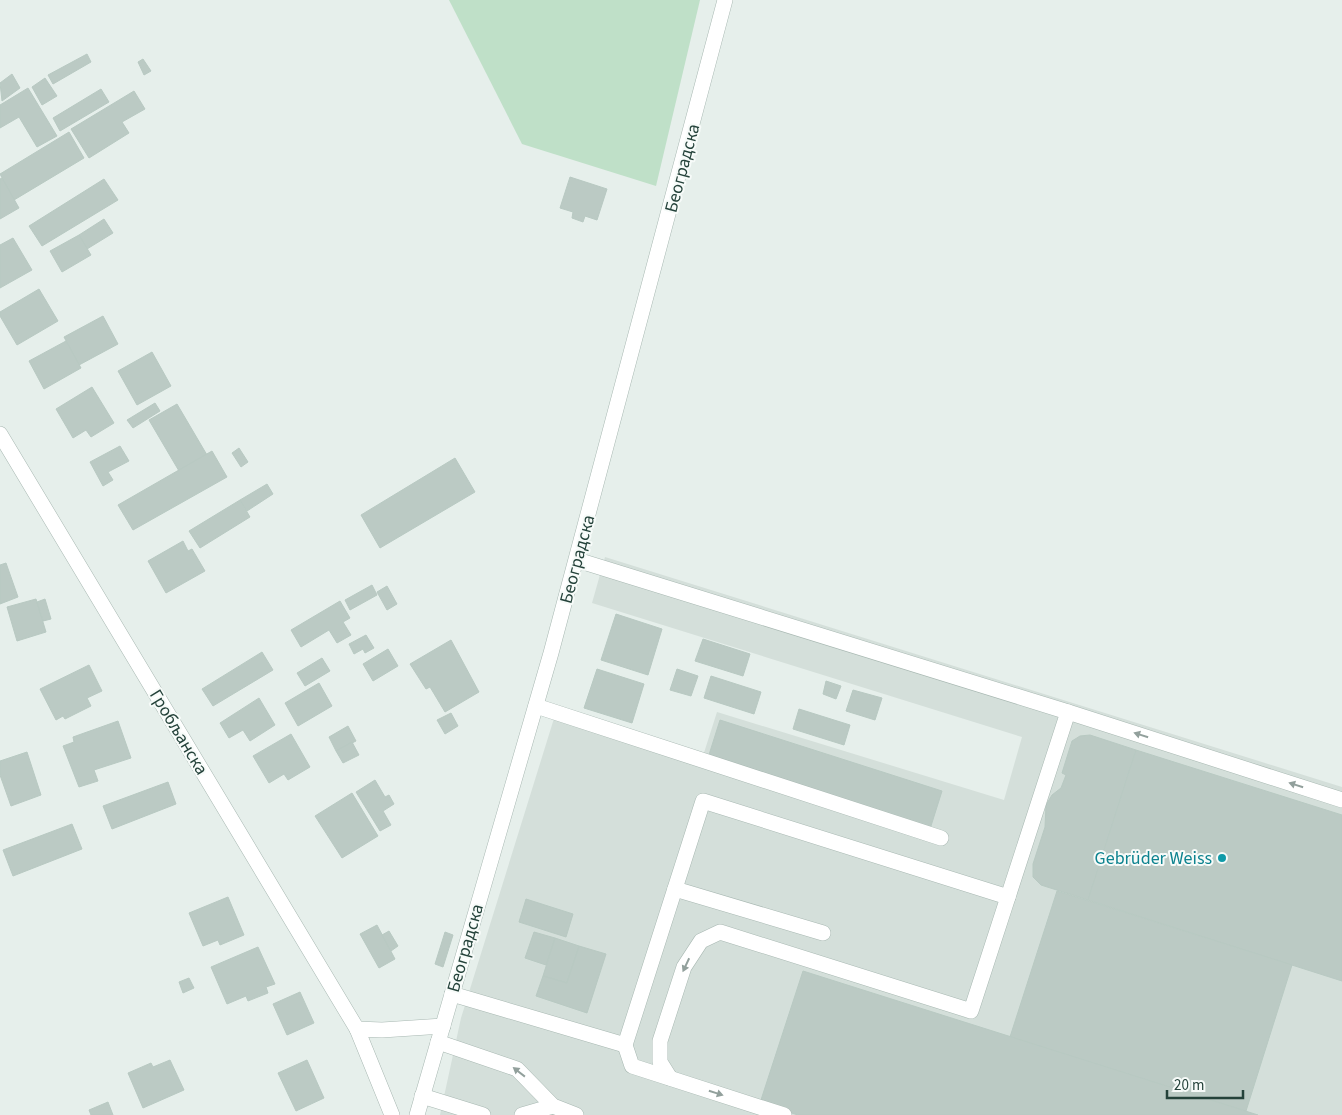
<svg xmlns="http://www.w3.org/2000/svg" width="1342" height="1115" font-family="'Source Sans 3',sans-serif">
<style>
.built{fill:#d4dfda}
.green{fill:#bfe0c8}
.building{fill:#bbcac4;stroke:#b8c9c2}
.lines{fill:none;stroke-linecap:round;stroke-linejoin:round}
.minor-casing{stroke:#a8b8b2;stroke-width:16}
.minor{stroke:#fff;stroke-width:15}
.oneway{fill:#92a09c}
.culture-dot{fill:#0f9aa8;stroke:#f7fbf9;stroke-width:2}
.labels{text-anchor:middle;stroke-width:4;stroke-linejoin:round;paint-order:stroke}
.street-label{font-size:18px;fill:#24423a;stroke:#f7fbf9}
.culture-label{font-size:18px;fill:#0d838f;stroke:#f7fbf9;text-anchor:end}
</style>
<rect width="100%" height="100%" fill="#e6efeb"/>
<!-- built -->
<polygon class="built" points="605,557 1342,787 1342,1115 440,1115 461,1018 556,712 702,759 717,712 1004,800 1022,737 592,603"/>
<!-- green -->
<polygon class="green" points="449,0 700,0 656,186 522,144"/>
<!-- building -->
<g class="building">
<polygon points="87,54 91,62 53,84 48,75"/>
<polygon points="143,59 151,71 144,75 138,62"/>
<polygon points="12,74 20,88 2,101 0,83"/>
<polygon points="45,78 57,96 42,105 32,87"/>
<polygon points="28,88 57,136 37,147 19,117 0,128 0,105"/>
<polygon points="101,89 109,102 60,131 53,118"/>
<polygon points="134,91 145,109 122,122 129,133 89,158 71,129"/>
<polygon points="69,132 84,158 14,200 0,174"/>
<polygon points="570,177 607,189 597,220 585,216 583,222 572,218 573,212 560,208"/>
<polygon points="2,178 19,208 0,219 0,179"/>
<polygon points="104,179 118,200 42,246 29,226"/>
<polygon points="104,219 113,233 87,249 79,235"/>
<polygon points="79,235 91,255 62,272 50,251"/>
<polygon points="13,238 32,270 0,288 0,245"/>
<polygon points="39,289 58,321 17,345 0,316 0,312"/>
<polygon points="103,316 118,344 79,365 64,337"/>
<polygon points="66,341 81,368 44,389 29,361"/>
<polygon points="152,352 171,386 137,405 118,371"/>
<polygon points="92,387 114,423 91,437 86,430 73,438 56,409"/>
<polygon points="155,403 160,411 133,428 127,420"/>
<polygon points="177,404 207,455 179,471 149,420"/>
<polygon points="120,446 129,461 108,472 113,480 103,486 90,462"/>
<polygon points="239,448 248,462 241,467 232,453"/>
<polygon points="212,451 227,477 133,530 118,505"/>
<polygon points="455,458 475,492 380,548 361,515"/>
<polygon points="267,484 273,494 247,511 240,500"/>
<polygon points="240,500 250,517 200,548 189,531"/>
<polygon points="183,541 188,551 192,549 205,571 166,593 148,561"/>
<polygon points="6,563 18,597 0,604 0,565"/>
<polygon points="372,585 377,595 350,610 345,600"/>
<polygon points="387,586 397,604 387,610 377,592"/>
<polygon points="36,599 46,632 17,641 7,607"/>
<polygon points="45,599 51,619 43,621 37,602"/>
<polygon points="340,601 350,618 343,622 351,635 337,643 329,630 301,647 291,630"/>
<polygon points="616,614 662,629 648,675 601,660"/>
<polygon points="366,635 374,648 365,653 363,649 354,654 349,644"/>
<polygon points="703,639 750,654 743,676 695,661"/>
<polygon points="451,640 479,692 445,712 430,687 426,689 410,664"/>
<polygon points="388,649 398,666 373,681 363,664"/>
<polygon points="262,652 273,670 213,706 202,689"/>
<polygon points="322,658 330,671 305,686 297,673"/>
<polygon points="89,665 102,691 87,698 91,706 65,719 63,716 56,720 40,689"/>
<polygon points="597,669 644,684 632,723 584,708"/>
<polygon points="677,669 698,676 691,696 670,690"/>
<polygon points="711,676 761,692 754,714 704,698"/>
<polygon points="826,681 841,686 836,699 823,694"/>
<polygon points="319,683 332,706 298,726 285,703"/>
<polygon points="853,690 882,698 875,720 846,711"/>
<polygon points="259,698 275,725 250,741 243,730 229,738 220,723"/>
<polygon points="799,709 850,725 844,745 793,729"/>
<polygon points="451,713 458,726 445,734 437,720"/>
<polygon points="720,720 942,791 930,829 708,758"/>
<polygon points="118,721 131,758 94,770 98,781 79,787 63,746 74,742 73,737"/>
<polygon points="348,726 356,741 336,751 329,737"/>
<polygon points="291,734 310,767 288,780 284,774 269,783 253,756"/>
<polygon points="1090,735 1136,750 1088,900 1041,885 1033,877 1033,864 1045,827 1046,805 1052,795 1061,788 1066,775 1062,773 1072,741 1080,736"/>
<polygon points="352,742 359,755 343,763 336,751"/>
<polygon points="1136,750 1342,815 1342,981 1088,900"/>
<polygon points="27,752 41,795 11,806 0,775 0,761"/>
<polygon points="375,780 385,797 389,795 394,804 383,811 391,825 380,831 356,792"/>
<polygon points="168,782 176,804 112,829 103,806"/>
<polygon points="352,793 378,836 342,858 315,816"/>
<polygon points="72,824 82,849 13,876 3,850"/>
<polygon points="1057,891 1292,965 1246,1111 1010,1037"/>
<polygon points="228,897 244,935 220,945 218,940 203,946 189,913"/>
<polygon points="526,899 573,914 566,937 519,922"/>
<polygon points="377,925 395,959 379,968 360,934"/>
<polygon points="389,931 398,946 391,951 382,935"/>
<polygon points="445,932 453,935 443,967 435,964"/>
<polygon points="534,932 555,938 546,965 525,958"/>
<polygon points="555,938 579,946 567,983 543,976"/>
<polygon points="579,946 606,954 587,1013 536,996 543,976 567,983"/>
<polygon points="258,947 275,984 266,987 268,993 248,1001 246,996 227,1004 211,967"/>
<polygon points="803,971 1258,1115 798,1115 760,1103"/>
<polygon points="189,978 194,988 183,993 179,982"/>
<polygon points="300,992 314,1023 287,1035 273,1004"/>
<polygon points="170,1060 184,1090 143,1108 128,1073 151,1063 153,1067"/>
<polygon points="307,1060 324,1098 296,1111 278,1073"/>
<polygon points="108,1102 113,1115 91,1115 89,1110"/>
</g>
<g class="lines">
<!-- minor casing -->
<g class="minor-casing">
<g id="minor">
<polyline points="0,434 357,1029 392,1115"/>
<polyline points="577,560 1068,712 1342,800"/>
<polyline points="536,706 941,838"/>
<polyline points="675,889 823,933"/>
<polyline points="452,994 625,1045"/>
<polyline points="357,1029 382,1030 443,1026"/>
<polyline points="438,1042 517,1069 553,1106 576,1115"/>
<polyline points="670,1078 660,1062 660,1041 684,967 701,941 720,932 971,1011 1068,712"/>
<polyline points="422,1096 483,1115"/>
<polyline points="417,1115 551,653 725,0"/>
<polyline points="522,1115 553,1106"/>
<polyline points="784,1115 632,1066 625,1045 703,801 1008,897"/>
</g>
</g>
<!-- minor -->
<use href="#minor" class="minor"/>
</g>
<!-- one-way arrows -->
<defs><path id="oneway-solid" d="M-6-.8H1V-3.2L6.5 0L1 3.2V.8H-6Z" transform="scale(1.25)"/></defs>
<g class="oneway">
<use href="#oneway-solid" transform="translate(1141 735) rotate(-162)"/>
<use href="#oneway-solid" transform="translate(1296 785) rotate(-162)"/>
<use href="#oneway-solid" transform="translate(686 965) rotate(115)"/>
<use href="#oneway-solid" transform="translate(519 1072) rotate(-142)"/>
<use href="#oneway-solid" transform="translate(716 1093) rotate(18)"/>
</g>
<!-- markers -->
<circle class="culture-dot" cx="1222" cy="858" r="5"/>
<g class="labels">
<!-- street labels -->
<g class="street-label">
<text transform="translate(682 168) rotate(-75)" y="6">Београдска</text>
<text transform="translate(577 559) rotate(-75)" y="6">Београдска</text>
<text transform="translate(179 732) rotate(59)" y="6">Гробљанска</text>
<text transform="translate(465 948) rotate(-74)" y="6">Београдска</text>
</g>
<!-- culture labels -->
<g class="culture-label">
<text x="1212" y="864">Gebrüder Weiss</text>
</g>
</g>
<!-- scale -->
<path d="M1167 1090v8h76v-8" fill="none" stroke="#24423a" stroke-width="2.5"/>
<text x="1174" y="1090" font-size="15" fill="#24423a" stroke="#f7fbf9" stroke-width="4" paint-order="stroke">20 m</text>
</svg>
